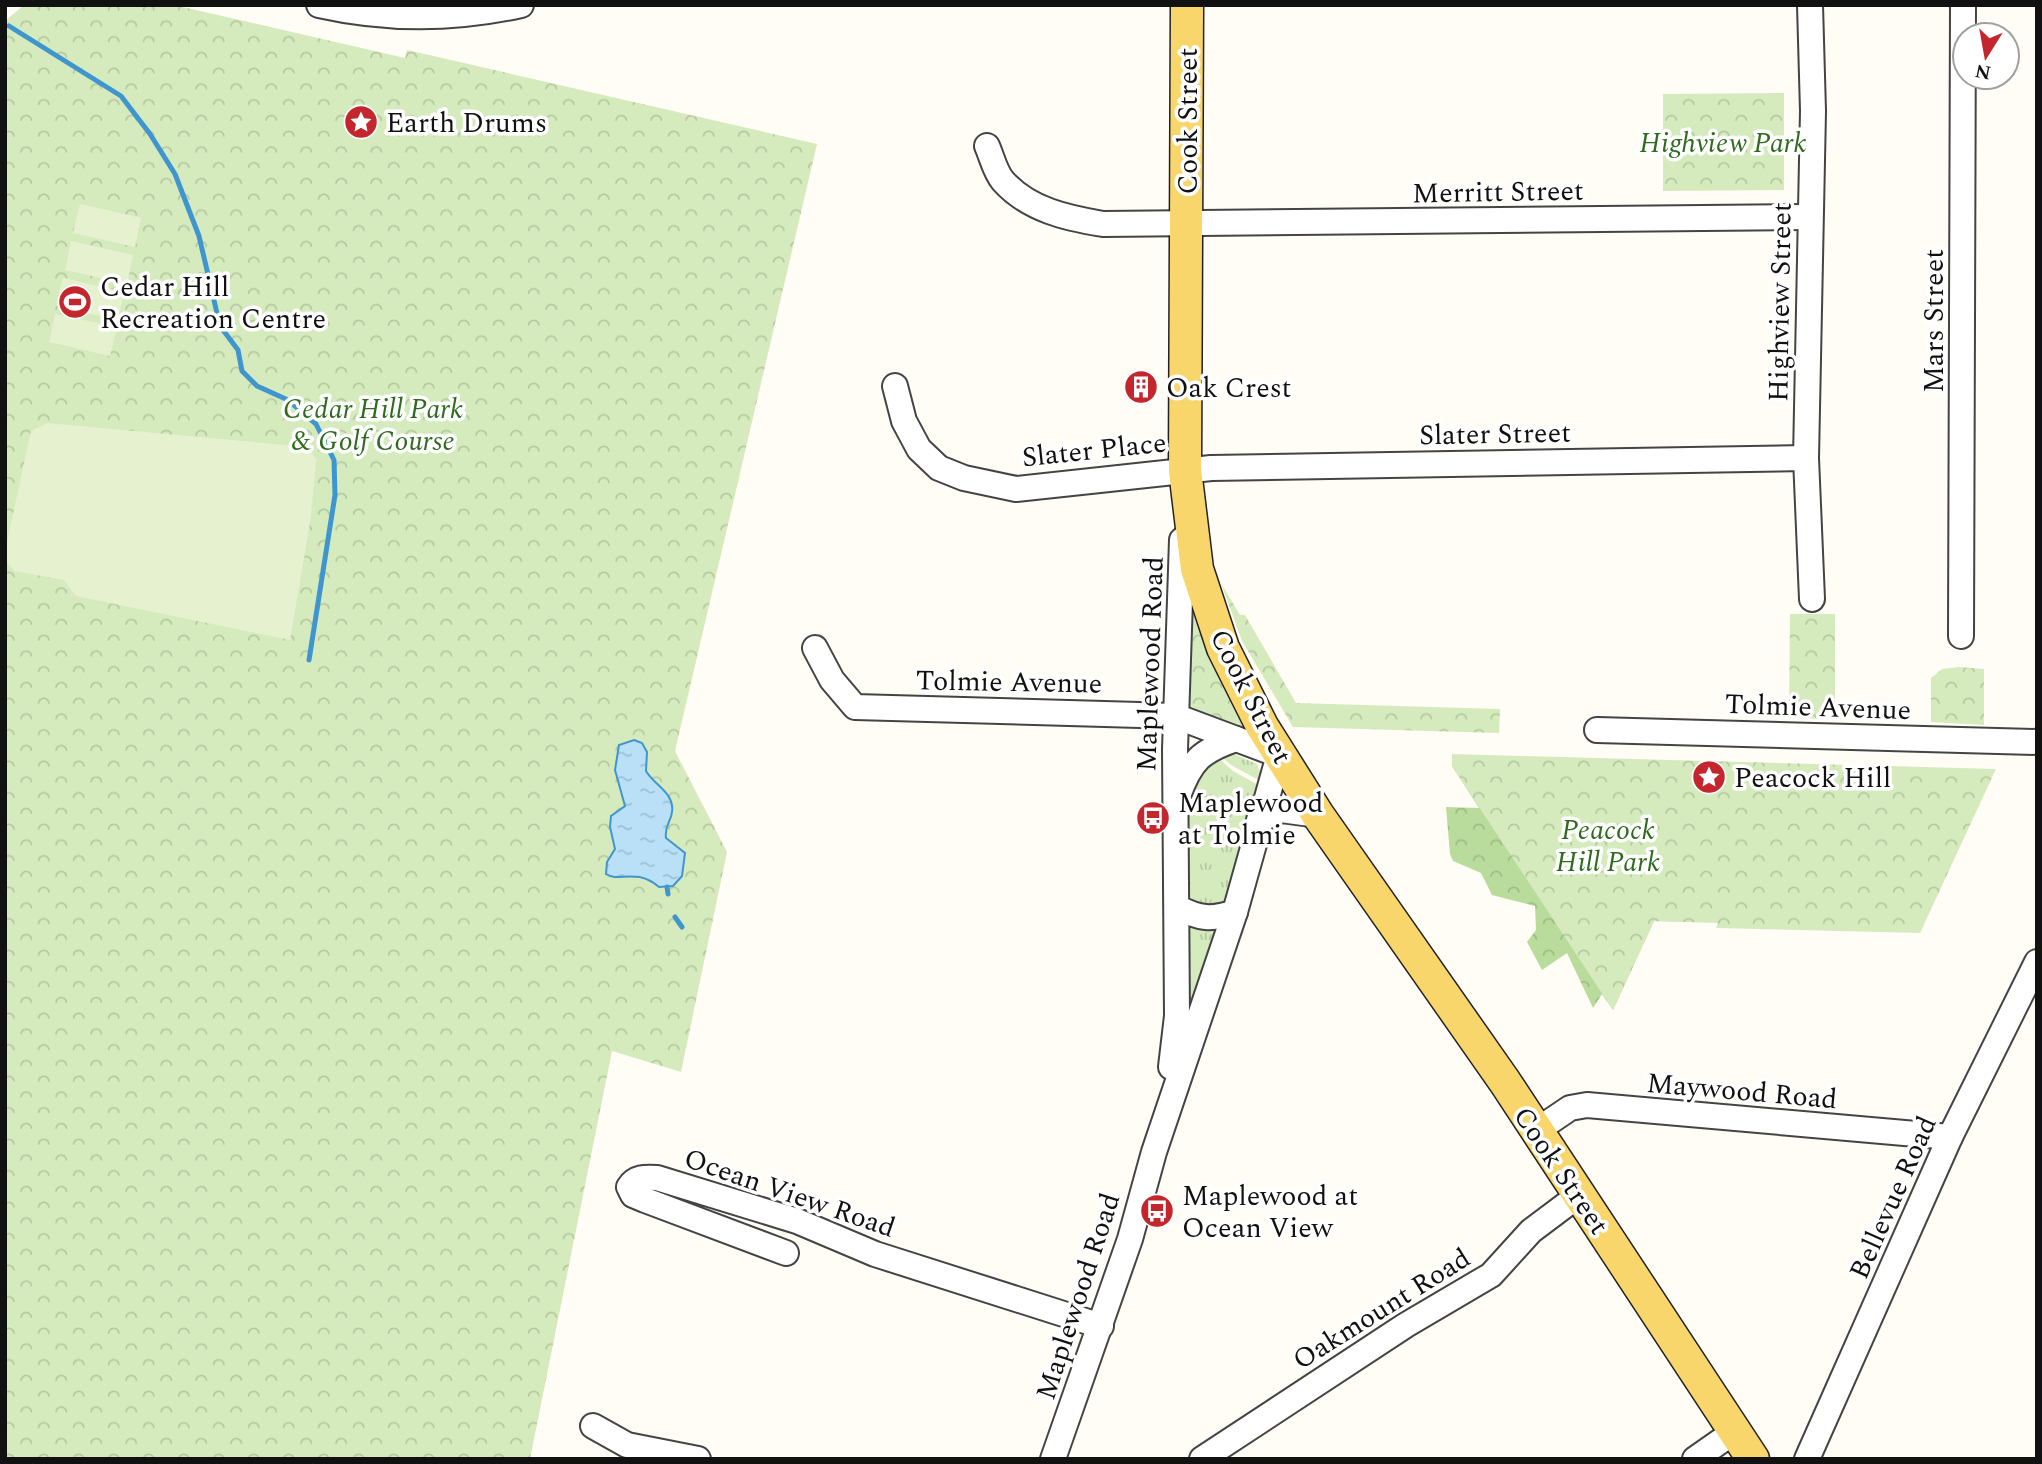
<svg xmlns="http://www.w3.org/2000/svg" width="2042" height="1464" font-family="Spectral,serif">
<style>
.grass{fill:url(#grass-tufts)}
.forest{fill:url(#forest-crowns)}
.park{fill:url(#park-crowns)}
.pitch{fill:#e6f2cf}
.water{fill:url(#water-ripples);stroke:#3f96cf;stroke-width:2}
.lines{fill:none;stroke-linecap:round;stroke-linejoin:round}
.stream{stroke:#3f96cf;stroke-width:5}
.minor-casing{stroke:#444;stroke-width:28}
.major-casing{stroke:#222;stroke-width:35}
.minor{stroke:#fff;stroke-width:24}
.major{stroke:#f9d66b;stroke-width:32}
.labels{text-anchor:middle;stroke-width:7;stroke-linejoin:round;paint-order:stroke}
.street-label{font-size:28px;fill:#111;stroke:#fff}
.poi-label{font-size:28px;fill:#111;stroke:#fff;text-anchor:start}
.park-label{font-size:28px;font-style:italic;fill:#2f6b1f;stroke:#fff}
</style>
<defs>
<pattern id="grass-tufts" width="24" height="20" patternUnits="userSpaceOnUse" patternTransform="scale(1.75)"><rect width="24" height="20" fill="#d5ebbd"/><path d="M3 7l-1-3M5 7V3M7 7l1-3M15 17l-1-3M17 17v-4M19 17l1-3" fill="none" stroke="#b6c8a1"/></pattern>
<pattern id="forest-crowns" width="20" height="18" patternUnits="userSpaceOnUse" patternTransform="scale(1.75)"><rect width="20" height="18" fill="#b9dc9c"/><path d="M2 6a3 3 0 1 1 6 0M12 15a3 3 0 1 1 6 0" fill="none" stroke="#9ebc85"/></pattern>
<pattern id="park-crowns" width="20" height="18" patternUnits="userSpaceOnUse" patternTransform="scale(1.75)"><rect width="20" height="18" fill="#d5ebbd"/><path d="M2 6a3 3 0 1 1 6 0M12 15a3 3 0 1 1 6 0" fill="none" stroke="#b6c8a1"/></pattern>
<pattern id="water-ripples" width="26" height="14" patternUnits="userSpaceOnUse" patternTransform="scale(1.75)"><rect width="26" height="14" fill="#b9e0f7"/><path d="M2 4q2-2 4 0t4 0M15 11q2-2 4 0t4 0" fill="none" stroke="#9ebfd3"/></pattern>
</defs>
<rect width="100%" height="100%" fill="#fffdf5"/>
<!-- grass -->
<g class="grass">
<polygon points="1234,754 1257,764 1264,783 1231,765 1221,756"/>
<path d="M1217,757l16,14 31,17 -36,110c-14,12 -32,10 -41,-6 -1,-48 -11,-102 30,-135z"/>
<polygon points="1186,923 1220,928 1189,1026"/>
</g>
<!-- forest -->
<polygon class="forest" points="1452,754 1695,922 1654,921 1613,1010 1602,994 1593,1008 1567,953 1542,970 1527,942 1536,930 1535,906 1492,895 1481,873 1453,861 1450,854 1446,807 1479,808 1452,766"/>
<!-- park -->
<g class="park">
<polygon points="24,5 174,5 405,58 407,50 817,144 675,751 727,852 681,1072 612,1051 530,1459 5,1459 5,21"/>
<polygon points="1784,93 1784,190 1663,191 1663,94"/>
<polygon points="1221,583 1240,615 1245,615 1296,703 1500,709 1499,733 1293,727 1242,641"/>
<polygon points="1188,600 1211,662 1258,740 1187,714"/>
<polygon points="1790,614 1835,614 1835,719 1789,718"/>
<polygon points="1959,667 1984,669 1984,725 1931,722 1931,678 1942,669"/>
<polygon points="1452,754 1523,756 1996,769 1920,933 1716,928 1718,923 1654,921 1613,1010 1452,766"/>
</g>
<!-- pitch -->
<g class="pitch">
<polygon points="80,204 141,218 135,247 73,233"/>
<polygon points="71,241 133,255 127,284 65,270"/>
<polygon points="63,278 124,292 118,320 56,306"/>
<polygon points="55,314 117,327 110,356 49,342"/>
<polygon points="47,423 306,447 316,459 311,516 290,640 76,596 64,580 14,571 5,559 5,551 31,431"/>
</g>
<!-- water -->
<path class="water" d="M634,740l8,3 5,9 -1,19c8,14 29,22 26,41 -1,10 -8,14 -6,26l19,15 -3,23 -9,10 -14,1c-24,-20 -40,-4 -53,-13l1,-12 8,-13 -5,-22 1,-11 14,-10 -10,-36 4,-25z"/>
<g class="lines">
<!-- stream -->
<g class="stream">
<polyline points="9,26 121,96 150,134 175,174 199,236 220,326 238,350 242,371 257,386 288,400 316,424 334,460 335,495 309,660"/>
<polyline points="667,887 668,894"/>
<polyline points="675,917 682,927"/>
</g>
<!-- minor casing -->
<g class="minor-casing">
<g id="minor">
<path d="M319,5c67,15 135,15 202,0"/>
<polyline points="1810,5 1813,111 1806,458 1812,599"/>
<path d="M987,146c5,11 8,26 16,35 26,29 64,37 100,43l707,-7"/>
<polyline points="895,386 904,421 919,449 939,468 964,478 1016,489 1211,468 1806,458"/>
<polyline points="1961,636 1963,5"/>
<polyline points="815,648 832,680 855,707 1175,716 1279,755 1235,912 1154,1152 1130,1239 1053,1459"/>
<polyline points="1597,730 2037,742"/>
<path d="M1178,796c13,-36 23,-45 58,-57"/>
<polyline points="1259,820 1281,810 1318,815"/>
<path d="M1177,907c22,12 35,13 58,5"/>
<polyline points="1171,1067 1177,1016 1175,749 1182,540"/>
<polyline points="1536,1131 1570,1108 1587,1105 1950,1137"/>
<path d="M786,1253l-141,-53 -12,-5 -4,-8c6,-10 16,-10 28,-9l140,43 78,33 226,72"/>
<polyline points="593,1426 627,1445 698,1459"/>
<polyline points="1202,1459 1406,1325 1491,1275 1531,1231 1579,1195"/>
<polyline points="1695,1459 1735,1431"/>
<polyline points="1807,1459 1950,1137 2037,962"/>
</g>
</g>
<!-- major casing -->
<g class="major-casing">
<polyline id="major" points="1187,5 1185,470 1197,569 1223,648 1262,726 1318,815 1505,1082 1753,1459"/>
</g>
<!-- minor -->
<use href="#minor" class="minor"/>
<!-- major -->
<use href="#major" class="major"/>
</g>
<!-- icons -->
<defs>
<g id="sight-disc" transform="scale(1.75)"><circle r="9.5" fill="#c4262e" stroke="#fff"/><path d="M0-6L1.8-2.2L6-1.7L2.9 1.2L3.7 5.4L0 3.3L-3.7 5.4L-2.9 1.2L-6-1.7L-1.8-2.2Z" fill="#fff"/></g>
<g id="stadium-disc" transform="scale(1.75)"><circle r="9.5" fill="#c4262e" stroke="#fff"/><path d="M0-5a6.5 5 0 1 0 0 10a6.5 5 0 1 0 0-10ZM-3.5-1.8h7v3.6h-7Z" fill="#fff"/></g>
<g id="building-disc" transform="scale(1.75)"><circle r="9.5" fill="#c4262e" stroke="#fff"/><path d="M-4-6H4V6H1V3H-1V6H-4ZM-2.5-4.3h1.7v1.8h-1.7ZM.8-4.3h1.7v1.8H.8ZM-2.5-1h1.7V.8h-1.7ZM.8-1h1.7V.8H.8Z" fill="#fff"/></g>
<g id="bus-disc" transform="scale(1.75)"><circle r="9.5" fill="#c4262e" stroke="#fff"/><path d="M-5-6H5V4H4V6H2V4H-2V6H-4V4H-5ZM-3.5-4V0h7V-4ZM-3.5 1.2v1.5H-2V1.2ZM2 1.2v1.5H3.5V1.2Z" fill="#fff"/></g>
</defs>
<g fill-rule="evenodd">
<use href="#sight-disc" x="361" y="122"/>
<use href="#stadium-disc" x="75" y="302"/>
<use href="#building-disc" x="1141" y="387"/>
<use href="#sight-disc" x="1709" y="777"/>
<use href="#bus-disc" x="1153" y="818"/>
<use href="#bus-disc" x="1157" y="1211"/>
</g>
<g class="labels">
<!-- street labels -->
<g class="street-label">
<text transform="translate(1187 121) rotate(-90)" y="10">Cook Street</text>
<text transform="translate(1498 191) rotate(-1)" y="10">Merritt Street</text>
<text transform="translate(1779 302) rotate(-89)" y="10">Highview Street</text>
<text transform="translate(1933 321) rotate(-90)" y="10">Mars Street</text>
<text transform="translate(1495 433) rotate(-1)" y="10">Slater Street</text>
<text transform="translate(1094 449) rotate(-6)" y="10">Slater Place</text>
<text transform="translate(1149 664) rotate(-88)" y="10">Maplewood Road</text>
<text transform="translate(1009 681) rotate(1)" y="10">Tolmie Avenue</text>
<text transform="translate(1252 696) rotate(63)" y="10">Cook Street</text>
<text transform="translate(1818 706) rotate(2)" y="10">Tolmie Avenue</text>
<text transform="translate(1742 1090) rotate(5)" y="10">Maywood Road</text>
<text transform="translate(1562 1170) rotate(56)" y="10">Cook Street</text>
<text transform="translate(790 1192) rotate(19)" y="10">Ocean View Road</text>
<text transform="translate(1892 1197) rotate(-66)" y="10">Bellevue Road</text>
<text transform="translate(1077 1296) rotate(-72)" y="10">Maplewood Road</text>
<text transform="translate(1381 1308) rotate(-32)" y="10">Oakmount Road</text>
</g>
<!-- poi labels -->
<g class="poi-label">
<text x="386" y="132">Earth Drums</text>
<text x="100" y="296">Cedar Hill<tspan x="100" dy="32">Recreation Centre</tspan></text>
<text x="1166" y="397">Oak Crest</text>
<text x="1734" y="787">Peacock Hill</text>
<text x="1178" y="812">Maplewood<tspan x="1178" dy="32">at Tolmie</tspan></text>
<text x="1182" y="1205">Maplewood at<tspan x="1182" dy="32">Ocean View</tspan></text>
</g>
<!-- park labels -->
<g class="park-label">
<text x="1723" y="152">Highview Park</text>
<text x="373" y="418">Cedar Hill Park<tspan x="373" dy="32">&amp; Golf Course</tspan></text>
<text x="1608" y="839">Peacock<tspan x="1608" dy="32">Hill Park</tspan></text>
</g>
</g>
<!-- border -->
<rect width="2042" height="1464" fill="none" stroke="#111111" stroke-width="14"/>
<!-- north arrow -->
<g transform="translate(1986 56) rotate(191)"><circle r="33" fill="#ffffff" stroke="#a0a0a0" stroke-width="2"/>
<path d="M0-5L12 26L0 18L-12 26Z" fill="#c4262e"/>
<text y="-10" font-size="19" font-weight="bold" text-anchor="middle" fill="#111111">N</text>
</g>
</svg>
